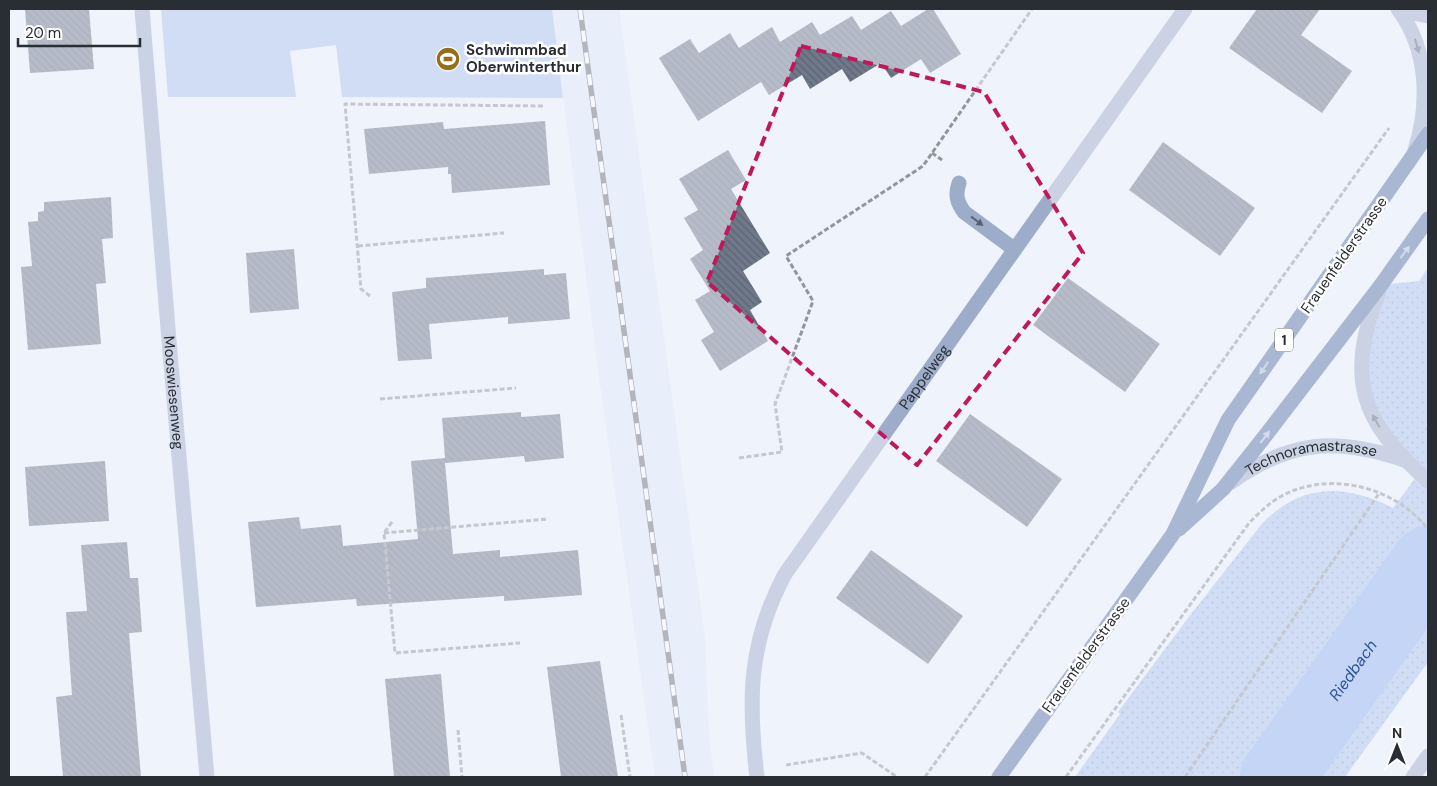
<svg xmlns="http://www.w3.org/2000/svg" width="1437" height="786" font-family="'DM Sans',sans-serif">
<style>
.built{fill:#e0e9f8}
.grass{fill:#acc3ed}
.park{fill:url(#park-dots)}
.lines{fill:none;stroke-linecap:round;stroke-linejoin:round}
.river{stroke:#91b2ef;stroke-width:74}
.building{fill:url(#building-back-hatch)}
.path{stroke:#91959c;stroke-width:3;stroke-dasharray:5 2.5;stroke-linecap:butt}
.minor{stroke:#9dacc8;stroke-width:15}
.major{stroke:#5770a0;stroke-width:15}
.rail-casing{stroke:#686c74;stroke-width:5.5}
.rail{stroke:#fff;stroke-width:4;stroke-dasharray:11;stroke-linecap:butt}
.oneway{fill:#57606f}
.oneway2{fill:#b3bfd4}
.marked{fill:none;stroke:#c2185b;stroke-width:4;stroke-dasharray:10 6;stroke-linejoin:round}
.labels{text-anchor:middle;stroke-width:5;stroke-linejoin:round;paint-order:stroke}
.shield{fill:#fff;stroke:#696c71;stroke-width:1}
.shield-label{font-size:14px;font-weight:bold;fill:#292d34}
.poi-label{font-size:15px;font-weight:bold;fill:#292d34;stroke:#fff;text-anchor:start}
.street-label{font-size:15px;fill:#292d34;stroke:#fff}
.water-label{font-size:16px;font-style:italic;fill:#2e529b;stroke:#fff}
</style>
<defs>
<pattern id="park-dots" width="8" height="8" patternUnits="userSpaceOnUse" patternTransform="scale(1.25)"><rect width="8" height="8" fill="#acc3ed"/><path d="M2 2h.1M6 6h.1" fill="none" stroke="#8c9fc1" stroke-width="1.8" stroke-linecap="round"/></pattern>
<pattern id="building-back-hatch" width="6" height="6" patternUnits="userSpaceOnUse" patternTransform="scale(1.25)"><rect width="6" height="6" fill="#6f798a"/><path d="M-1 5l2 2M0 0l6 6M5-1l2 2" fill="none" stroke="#5b6472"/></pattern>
</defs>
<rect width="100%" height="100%" fill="#eff3fb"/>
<!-- built -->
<polygon class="built" points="552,9 619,9 705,638 709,735 714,777 655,777 599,377"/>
<!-- grass -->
<polygon class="grass" points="161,9 552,9 563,98 342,97 336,45 290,51 296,97 168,97"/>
<!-- park -->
<path class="park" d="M1428,268v394l-83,115h-270l45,-63 -2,-2 70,-94 73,-93c39,-42 83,-42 132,-17l26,-35 -25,-26 -32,-70 19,-92 38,-4z"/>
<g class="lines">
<!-- river -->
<path class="river" id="s1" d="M1277,777l151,-214"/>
</g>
<!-- building -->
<g class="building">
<polygon points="25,9 89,9 94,69 30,73"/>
<polygon points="928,9 933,9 961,54 930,73 921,59 891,78 881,63 850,82 842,69 810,89 802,75 769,95 761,82 698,121 659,58 690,39 699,53 730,33 739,48 772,27 780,42 812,22 820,35 852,16 861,30 891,11 901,26"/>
<polygon points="1257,9 1320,9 1301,35 1352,71 1322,113 1229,48"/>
<polygon points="545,121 550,185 452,193 451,174 448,174 448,167 369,174 364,129 443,122 444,129"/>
<polygon points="1163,142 1255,208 1220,256 1129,190"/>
<polygon points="728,150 746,180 731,189 770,253 743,271 762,302 750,310 768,341 720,371 701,340 714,332 695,300 710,291 690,259 703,250 684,218 698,210 679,179"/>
<polygon points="111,197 113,238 102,239 106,283 96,284 101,344 28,350 21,267 32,266 28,222 38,221 38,212 44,211 44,202"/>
<polygon points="294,249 299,309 250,313 246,253"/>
<polygon points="544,269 544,275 566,273 570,319 508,324 508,317 429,324 432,359 398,361 392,292 426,288 426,278"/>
<polygon points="1068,278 1160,344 1125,392 1033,325"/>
<polygon points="521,412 521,417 560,414 564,458 525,462 524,456 445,463 453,554 500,550 500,557 578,550 582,595 504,601 504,596 357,606 356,599 256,607 248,522 299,517 301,529 341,525 343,546 418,539 411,461 445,458 442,418"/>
<polygon points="970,414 1062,479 1027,527 936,461"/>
<polygon points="105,461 109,521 29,526 25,467"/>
<polygon points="127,542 130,578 138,578 142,632 129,633 141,777 63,777 56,697 72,695 66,612 87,611 81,545"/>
<polygon points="871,550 963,616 928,664 836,598"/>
<polygon points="600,661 618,777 561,777 547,667"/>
<polygon points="441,674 450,777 394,777 385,679"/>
</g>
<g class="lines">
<!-- path -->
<g class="path">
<polyline points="932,153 942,160"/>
<polyline points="358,246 504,233"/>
<polyline points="370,296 361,289 345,104 545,106"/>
<polyline points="380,399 516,388"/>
<polyline points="1427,431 1428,428"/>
<polyline points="739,458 782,452 775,404 813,301 786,256 923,166 1032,9"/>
<polyline points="392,522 384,533 395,653 520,643"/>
<polyline points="384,533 548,519"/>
<polyline points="621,715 630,777"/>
<polyline points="458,730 462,777"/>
<polyline points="786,765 862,753 897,777"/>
<polyline points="925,777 1389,128"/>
<path d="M1066,777l183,-254c9,-9 18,-18 29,-25 49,-29 116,-12 150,31"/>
<polyline points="1185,777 1380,492"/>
</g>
<!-- minor -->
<g class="minor">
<path id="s2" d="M142,9l28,344 37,424"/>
<path d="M1398,9c30,40 32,94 17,141"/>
<polyline points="1403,9 1412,13 1428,16"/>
<path d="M959,183c-4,12 -2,19 5,29l50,37"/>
<path d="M1379,291c-33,87 -20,129 49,190"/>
<path id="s3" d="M1230,483c60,-43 106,-46 174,-23"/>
<path id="s4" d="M757,777c-9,-76 -9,-134 28,-203l400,-565"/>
<polyline points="1413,777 1428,756"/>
</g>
<!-- major -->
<g class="major">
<polyline points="1179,529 1223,489 1262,440 1381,285 1428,219"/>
<polyline points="999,777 1173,534 1228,420 1428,134"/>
</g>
<!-- rail casing -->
<g class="rail-casing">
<polyline id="rail" points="580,9 685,777"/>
</g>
<!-- rail -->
<use href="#rail" class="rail"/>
</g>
<!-- one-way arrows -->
<defs><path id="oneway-solid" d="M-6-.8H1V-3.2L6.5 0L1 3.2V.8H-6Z" transform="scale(1.25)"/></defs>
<g class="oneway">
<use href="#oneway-solid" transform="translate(1417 46) rotate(74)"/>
<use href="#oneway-solid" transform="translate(977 221) rotate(37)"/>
<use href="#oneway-solid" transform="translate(1376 421) rotate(-119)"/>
</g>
<g class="oneway2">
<use href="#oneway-solid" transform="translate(1405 252) rotate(-54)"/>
<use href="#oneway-solid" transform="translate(1264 368) rotate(125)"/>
<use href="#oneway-solid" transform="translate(1265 437) rotate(-52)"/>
</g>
<!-- marked area -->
<path d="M0 0H1437V786H0ZM801,46l183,46 99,161 -166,212 -210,-183z" fill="#eff3fb" fill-opacity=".55" fill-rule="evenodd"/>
<path class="marked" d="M801,46l183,46 99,161 -166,212 -210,-183z"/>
<!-- icons -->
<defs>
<g id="stadium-disc" transform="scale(1.25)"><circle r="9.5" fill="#956f18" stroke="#fff"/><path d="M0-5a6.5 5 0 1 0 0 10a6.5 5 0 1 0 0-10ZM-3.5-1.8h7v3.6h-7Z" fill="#fff"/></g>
</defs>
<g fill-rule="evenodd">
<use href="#stadium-disc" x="448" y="59"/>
</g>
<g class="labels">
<!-- shield labels -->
<rect class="shield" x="1275" y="328.5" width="18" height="23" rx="4"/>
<g class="shield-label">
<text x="1284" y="345">1</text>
</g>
<!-- poi labels -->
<g class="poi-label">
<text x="466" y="55">Schwimmbad<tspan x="466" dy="17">Oberwinterthur</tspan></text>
</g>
<!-- street labels -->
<g class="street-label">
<text transform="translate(1344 255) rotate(-55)" y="5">Frauenfelderstrasse</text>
<text dy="5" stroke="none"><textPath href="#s4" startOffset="450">Pappelweg</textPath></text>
<text dy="5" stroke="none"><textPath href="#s2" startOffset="385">Mooswiesenweg</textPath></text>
<text dy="5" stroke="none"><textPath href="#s3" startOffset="88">Technoramastrasse</textPath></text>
<text transform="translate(1086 655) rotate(-54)" y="5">Frauenfelderstrasse</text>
</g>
<!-- water labels -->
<g class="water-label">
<text dy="6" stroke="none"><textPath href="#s1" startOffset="131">Riedbach</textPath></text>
</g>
</g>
<!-- border -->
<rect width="1437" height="786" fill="none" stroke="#292d34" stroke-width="20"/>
<!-- north arrow -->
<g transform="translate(1397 746)" stroke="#ffffff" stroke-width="4" paint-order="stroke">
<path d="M0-4L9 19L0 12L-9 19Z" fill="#292d34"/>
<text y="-8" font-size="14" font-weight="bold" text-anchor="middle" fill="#292d34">N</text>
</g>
<!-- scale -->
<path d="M18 38v8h122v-8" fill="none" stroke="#292d34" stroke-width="2.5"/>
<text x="25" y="38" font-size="15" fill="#292d34" stroke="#ffffff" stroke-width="4" paint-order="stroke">20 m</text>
</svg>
